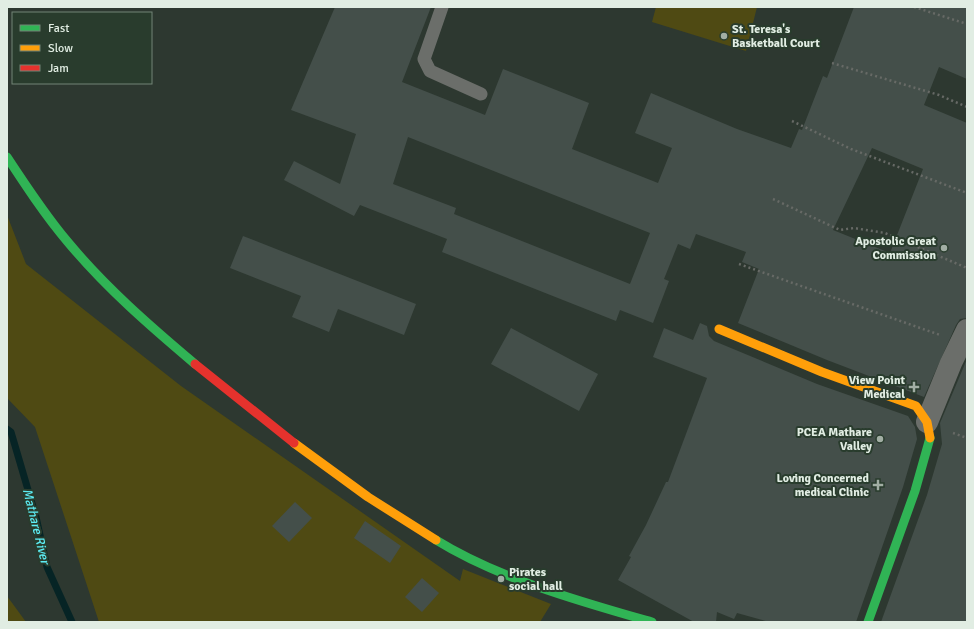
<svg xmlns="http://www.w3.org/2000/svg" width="974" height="629" font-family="Signika,sans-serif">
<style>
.green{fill:#4f4a13}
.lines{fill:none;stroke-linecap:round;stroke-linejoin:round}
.stream{stroke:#062425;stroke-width:7}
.building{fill:#444f4a;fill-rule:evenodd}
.path{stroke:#676a66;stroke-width:2.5;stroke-dasharray:2 3;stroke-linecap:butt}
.lane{stroke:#6b6e6a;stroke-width:13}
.street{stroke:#6b6e6a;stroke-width:22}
.fast{stroke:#30b455;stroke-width:9}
.slow{stroke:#ff9f0a;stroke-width:9}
.jam{stroke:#e5322d;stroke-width:9}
.poi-dot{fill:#a2aea4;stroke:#293c2d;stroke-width:1.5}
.labels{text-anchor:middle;stroke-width:4;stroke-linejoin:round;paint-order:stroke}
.poi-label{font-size:12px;font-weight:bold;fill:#e1ede3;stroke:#293c2d;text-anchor:end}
.water-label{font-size:13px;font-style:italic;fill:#5dedf5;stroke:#293c2d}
</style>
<rect width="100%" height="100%" fill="#2d3830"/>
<!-- green -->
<g class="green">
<polygon points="656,7 757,7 746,51 652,22"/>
<polygon points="7,215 26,264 181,386 460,581 463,569 551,604 540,622 99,622 35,427 7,398"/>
<polygon points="7,596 26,622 7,622"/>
</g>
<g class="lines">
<!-- stream -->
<polyline class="stream" points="7,429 11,432 36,517 47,567 72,622"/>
</g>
<!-- building -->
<g class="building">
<path d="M335,7h96l-29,75 83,33 18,-46 86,34 -17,46 86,34 14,-35 -37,-15 16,-40 86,36 54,19 8,-19 3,1 21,-54 4,2 27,-71h113v72l-28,-12 -15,38 43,18v195l-7,1 -4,6 -32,72 -97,-37 -89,-37 21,-54 -17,-7 4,-10 -50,-18 -6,15 -12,-5 -14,35 5,2 -16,42 -33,-13 -4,11 -174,-69 5,-13 -87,-34 -6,11 -70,-36 10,-19 46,23 16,-50 -65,-24zM408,137l242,96 -20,51 -176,-70 2,-6 -63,-24zM872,148l51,21 -33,84 -57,-23z"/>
<polygon points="243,236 416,304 404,335 338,309 329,332 292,317 301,296 230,268"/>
<polygon points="700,323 707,326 709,336 714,341 817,384 908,416 915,427 917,439 903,487 856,622 769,622 737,613 734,619 717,612 716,622 694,622 618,580 631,557 629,556 646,525 666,482 668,482 707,378 653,357 664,328 693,340"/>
<polygon points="511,328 598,374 579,411 491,364"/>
<polygon points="967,359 967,622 881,622 927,495 942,444 940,423"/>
<polygon points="295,502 312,518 289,542 272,526"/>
<polygon points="365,521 401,546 390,563 354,538"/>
<polygon points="422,578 439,593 422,612 405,597"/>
</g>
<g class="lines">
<!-- path -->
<g class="path">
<polyline points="914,7 967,24"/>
<polyline points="832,63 939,95 967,107"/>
<polyline points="792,121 851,149 967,193"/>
<polyline points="773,199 840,230 854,228 885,233 967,268"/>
<polyline points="739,264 940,335"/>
<polyline points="953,433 967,438"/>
</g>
<!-- lane -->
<polyline class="lane" points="442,7 424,59 430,71 481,94"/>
<!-- street -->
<polyline class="street" points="927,422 951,363 967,330"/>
<!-- fast -->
<g class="fast">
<path d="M7,157c19,29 38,58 60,84 38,46 83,85 128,123"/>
<path d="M436,540c63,39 146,62 216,82"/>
<polyline points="868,622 915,491 930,438"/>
</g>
<!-- slow -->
<g class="slow">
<polyline points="719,329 822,372 916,406 927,422 930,438"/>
<polyline points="294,443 368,497 436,540"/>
</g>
<!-- jam -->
<polyline class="jam" points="195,364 294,443"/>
</g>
<!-- markers -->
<g class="poi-dot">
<circle cx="724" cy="36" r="4"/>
<circle cx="944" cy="248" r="4"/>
<path d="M912 381h4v4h4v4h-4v4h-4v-4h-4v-4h4z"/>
<circle cx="880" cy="439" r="4"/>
<path d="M876 479h4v4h4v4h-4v4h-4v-4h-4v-4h4z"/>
<circle cx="501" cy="579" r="4"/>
</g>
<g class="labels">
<!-- poi labels -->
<g class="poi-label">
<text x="732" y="33" text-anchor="start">St. Teresa's<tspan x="732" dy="14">Basketball Court</tspan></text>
<text x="936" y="245">Apostolic Great<tspan x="936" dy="14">Commission</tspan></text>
<text x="905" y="384">View Point<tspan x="905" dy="14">Medical</tspan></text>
<text x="872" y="436">PCEA Mathare<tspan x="872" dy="14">Valley</tspan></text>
<text x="869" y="482">Loving Concerned<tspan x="869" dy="14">medical Clinic</tspan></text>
<text x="509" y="576" text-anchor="start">Pirates<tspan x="509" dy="14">social hall</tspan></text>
</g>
<!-- water labels -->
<g class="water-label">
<text transform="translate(37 526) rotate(76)" y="5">Mathare River</text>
</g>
</g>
<!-- border -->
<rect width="974" height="629" fill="none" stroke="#e1ede3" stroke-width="16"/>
<!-- legend -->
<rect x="12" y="12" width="140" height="72" fill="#293c2d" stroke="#738376"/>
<rect x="20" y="25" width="20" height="6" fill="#30b455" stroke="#738376"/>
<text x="48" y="32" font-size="12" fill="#e1ede3">Fast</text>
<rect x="20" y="45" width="20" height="6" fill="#ff9f0a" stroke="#738376"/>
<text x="48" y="52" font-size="12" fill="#e1ede3">Slow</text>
<rect x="20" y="65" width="20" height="6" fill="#e5322d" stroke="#738376"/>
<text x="48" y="72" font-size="12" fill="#e1ede3">Jam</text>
</svg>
